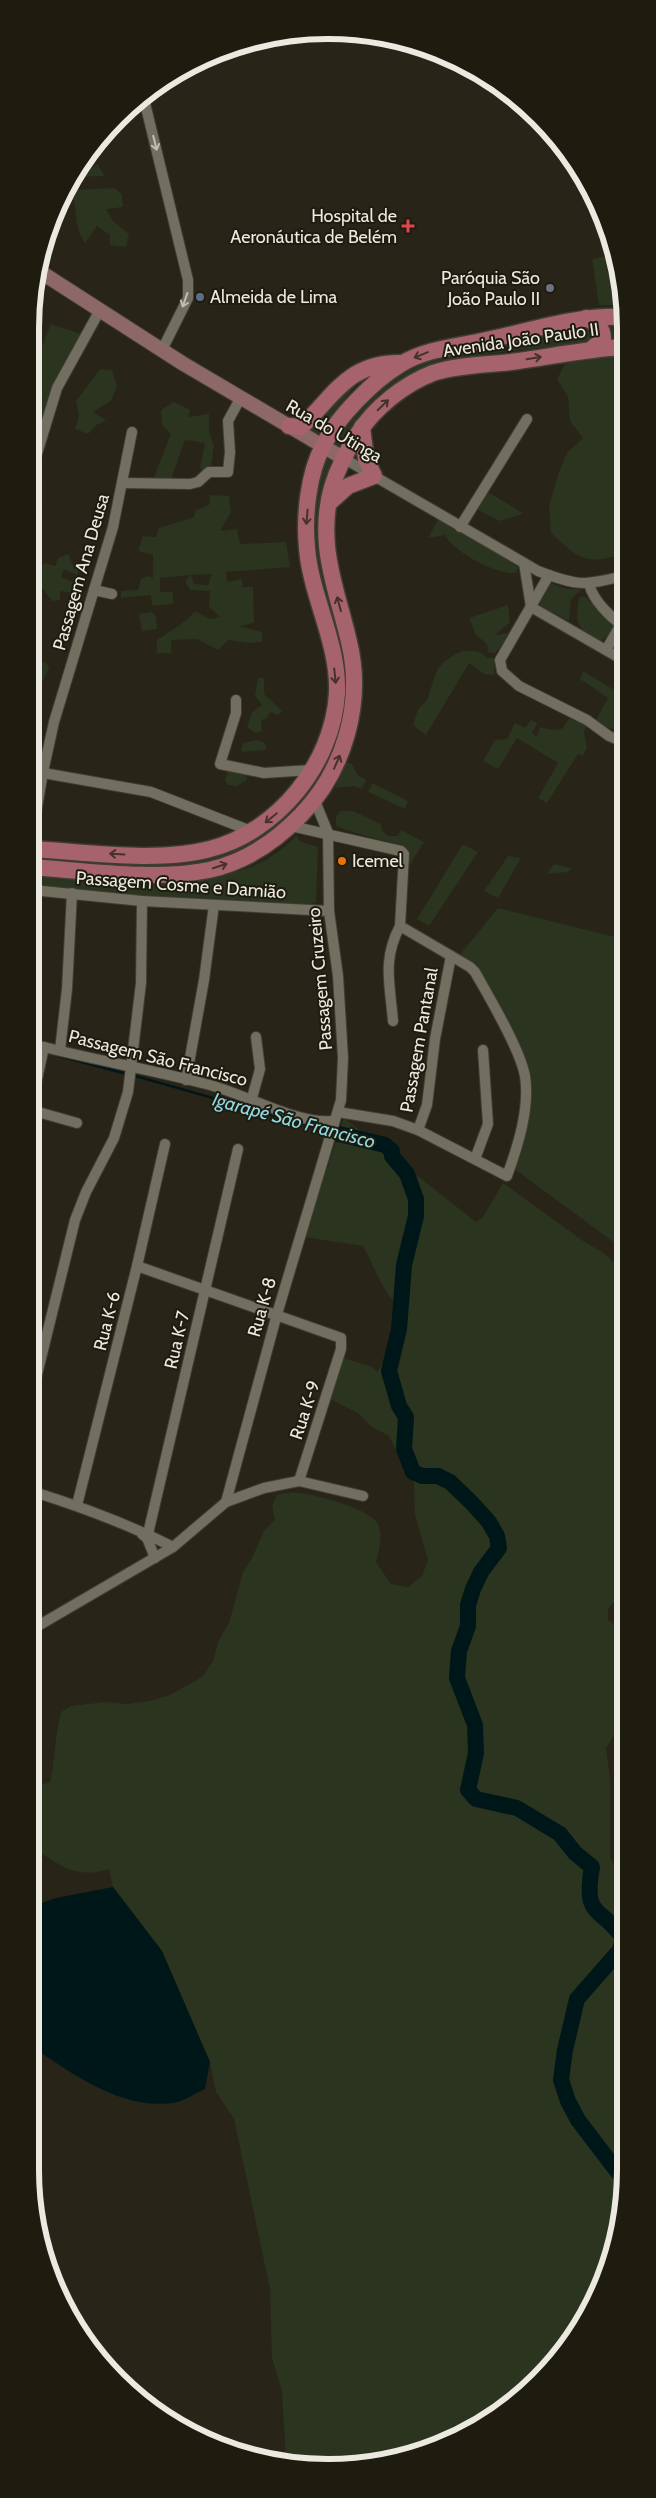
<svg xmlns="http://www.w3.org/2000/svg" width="656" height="2498" font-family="Cabin,sans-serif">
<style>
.green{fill:#2a341e;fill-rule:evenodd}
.water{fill:#00171a}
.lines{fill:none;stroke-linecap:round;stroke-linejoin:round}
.stream{stroke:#00171a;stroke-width:2.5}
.river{stroke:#00171a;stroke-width:16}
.street-casing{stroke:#403d35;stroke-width:12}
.secondary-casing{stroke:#403d35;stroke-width:16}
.primary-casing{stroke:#403d35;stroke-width:19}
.street{stroke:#726e60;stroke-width:10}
.secondary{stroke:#8d6866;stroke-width:14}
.primary{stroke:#a7636b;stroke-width:16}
.oneway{stroke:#c1beb4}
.oneway2{stroke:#47312b}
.health-dot{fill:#e0444e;stroke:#1e1b0f;stroke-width:2}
.worship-dot{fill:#6b7280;stroke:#1e1b0f;stroke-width:2}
.service-dot{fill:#5c6f8a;stroke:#1e1b0f;stroke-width:2}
.food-dot{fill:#e8710a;stroke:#1e1b0f;stroke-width:2}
.labels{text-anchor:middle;stroke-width:4;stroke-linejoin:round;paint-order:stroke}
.poi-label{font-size:18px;fill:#ece9e1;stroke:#1e1b0f;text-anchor:end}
.street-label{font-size:18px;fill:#ece9e1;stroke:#1e1b0f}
.water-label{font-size:19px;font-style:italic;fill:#90d9e3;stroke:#1e1b0f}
.rim{fill:none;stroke:#ece9e1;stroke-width:6}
</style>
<rect width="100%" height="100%" fill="#282418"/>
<!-- green -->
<g class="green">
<polygon points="98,164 104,176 71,177 80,167 85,171"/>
<path d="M115,188l7,7 1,12 -17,2 7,12 16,13 -3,13 -16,-2v-10l-13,-9 -12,17c-13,-19 -6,-33 -14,-53z"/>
<polygon points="613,255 623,289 623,305 599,305 592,259"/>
<polygon points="51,324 81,334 53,389 32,458 32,370"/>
<polygon points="619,325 622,341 607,344 605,326"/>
<path d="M591,328l5,11 -3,4c-53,6 -126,8 -174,27 -36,14 -62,47 -82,79l-10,-6 63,-67 52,-24z"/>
<path d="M594,356l29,1v197c-36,12 -46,4 -72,-21l-2,-27 9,-31 9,-22 16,-15 -13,-17 -2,-24 -11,-18 8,-15z"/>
<polygon points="100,369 112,370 117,386 111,401 93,412 106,420 95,426 88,434 75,429 79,416 76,401"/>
<polygon points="359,381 317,435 308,428 331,397"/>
<polygon points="174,402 190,410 188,417 209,414 209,433 214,445 211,468 204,472 200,468 205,443 185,440 171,479 153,480 171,434 162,425 161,410"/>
<polygon points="323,456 332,460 323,484 319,517 346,651 345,725 322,781 288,823 243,851 203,864 170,867 32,861 32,854 172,861 272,823 337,721 321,597 310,528"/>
<polygon points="486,491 523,513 520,515 500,521 476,509"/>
<path d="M210,495l19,1 2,16 -11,19 17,-2 3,15 46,-2 4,25 -64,5 1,10 15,-3v8h11l1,36 -15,3 23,6v10l-14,1 -20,-3 -10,10 -21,-11 -26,1v13h-14v-13c14,-10 28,-16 38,-29l15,8 10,-2 -11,-10 1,-16 -20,-1 -5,-9 5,-6 -30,3v14h13v12l-21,2 -1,-11 -30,3v-7l17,-1 3,-11 6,-3 6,2v-23l-15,-4 5,-15 13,1 3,-9 35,-11 2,-7 13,-5zM212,574l-4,11 -14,-1 -3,-9z"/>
<path d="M439,518l80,49 -3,6c-19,2 -63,-21 -71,-38l-17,3z"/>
<polygon points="69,554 72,564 79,569 77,575 64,569 61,577 74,583 72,593 60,591 60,600 52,601 44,590 32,582 32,575 45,563 55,566 58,558"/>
<polygon points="551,583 567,589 582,589 571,599 569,621 539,605"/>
<path d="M584,596l16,13 14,16c-3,4 -5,11 -9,13 -8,7 -25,-8 -27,-16 -2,-7 0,-16 1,-24z"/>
<polygon points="508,605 510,622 495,635 508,633 506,640 495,653 488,652 487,644 476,635 469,618"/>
<polygon points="152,612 156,617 157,629 142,631 139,614"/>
<path d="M463,651c9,0 19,-1 24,7h8l-1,17 -10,-1 -15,-11 -43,72 -13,-10c2,-5 3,-10 5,-15 2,-5 8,-7 10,-12 8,-26 8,-36 35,-47z"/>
<polygon points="46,662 49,668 40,687 32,685 32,663"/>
<path d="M583,671l33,20 6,-9 1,2v45c-11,1 -18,-1 -27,-9l12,-22 -28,-19z"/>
<polygon points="258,678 264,678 264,694 282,711 278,715 270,712 267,718 261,720 262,731 255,733 247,727 252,712 262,705 255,696"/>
<polygon points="570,717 586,725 584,733 587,748 583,756 578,754 547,803 538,798 558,763 517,738 498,769 483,761 495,740 507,739 515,723 525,728 531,720 537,723 532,733 536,737 540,727 552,730 562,729"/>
<polygon points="257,740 265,743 266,750 241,752 243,743"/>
<polygon points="345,763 351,763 358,775 366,780 362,789 354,786 335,788"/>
<polygon points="231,769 246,773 247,780 237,786 228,785 225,780 227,773"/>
<polygon points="372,783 408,801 405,809 368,792"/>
<path d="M340,811h13l28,13 1,6 6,6h10l3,-6 23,12 -17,27 -4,-23c-23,-7 -45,-11 -67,-20v-9z"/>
<path d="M297,835l2,6 19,6 -2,55 -11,5 -273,-19v-16l173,6c41,-7 62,-13 92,-43z"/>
<polygon points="463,844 478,852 429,926 417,919"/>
<polygon points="508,856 521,858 498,898 484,891"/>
<polygon points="554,864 571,868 568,872 547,874"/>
<polygon points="498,908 623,939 623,1249 513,1168 524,1071 478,972 458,957"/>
<path d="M344,1118l132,104 7,-5 20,-34 83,60 15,8 22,19v323l-15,16v12h2l12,9 1,52 -4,18 1,26 -14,22 4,30v79l13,25v327l-37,110 -76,87 -105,52 -97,9 -22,-6 -4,-70 -10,-33 -2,-69 -36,-170 -18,-27 -6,-30 -48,-111 -49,-64 -4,-18c-34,11 -52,-5 -79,-24l1,-57 19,-6c5,-23 5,-46 11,-70l10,-6 35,-4 20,2 23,-3 21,-6 32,-18 11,-16 6,-21 10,-17 14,-51 9,-14 12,-27 11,-11 -3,-14 5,-11c8,-2 15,-4 23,-2 16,2 71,16 78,31 5,12 1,26 -2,38l15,22 17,3 14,-11 6,-16 -13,-45 -1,-31 -4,-12 -7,-7 -14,-29 -17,-9 -14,-14 -28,-14 11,-42 31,10 5,5c17,-25 22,-34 25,-64 -17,-8 -29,-45 -39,-62l-59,-9z"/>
</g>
<!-- water -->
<g class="water">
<polygon points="623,885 623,909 616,899"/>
<path d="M113,1887l49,64 48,111 -5,27c-10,4 -22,13 -32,14 -54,7 -100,-30 -143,-57v-139l26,-9z"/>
</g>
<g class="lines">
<!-- stream -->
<g class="stream">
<polyline points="59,1056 127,1074"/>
<polyline points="132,1075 329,1131"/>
</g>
<!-- river -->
<g class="river">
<path d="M335,1133l50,12 7,6v5l15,18 9,25v17l-12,49 -5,64 -10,42 10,35 7,11 -2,32 9,23 9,4h16l12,6 22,21 17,19 8,14 2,12 -18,24 -8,17 -5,16v21l-9,25 -2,27 18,47 1,28 -8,37 8,9 41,9 43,26 15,19 17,14c-9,52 8,38 31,71"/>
<polyline points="623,2179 578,2120 568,2101 561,2080 565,2050 577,1999 620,1950 623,1938"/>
</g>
<!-- street casing -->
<g class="street-casing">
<g id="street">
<polyline points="143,95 188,280 188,298 162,350"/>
<path d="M343,458l195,113c39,15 45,15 85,5"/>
<polyline points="32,470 57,388 100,310"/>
<polyline points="122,483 190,484 198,482 209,472 228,472 230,452 228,421 240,399"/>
<polyline points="460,527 527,419"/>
<polyline points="524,563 531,607 623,660"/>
<polyline points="549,575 500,660 502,671 519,686 587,720 609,736 623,742"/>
<path d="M589,584c4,16 21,33 34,42"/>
<polyline points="94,590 112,594"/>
<polyline points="606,650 621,624"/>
<polyline points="236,700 236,713 220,764 264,773 311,770"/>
<polyline points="32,771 151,792 251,831"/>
<path d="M291,826l110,25 3,3 -4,72 70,41 5,5c14,25 45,77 50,104 5,32 -7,70 -18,100l-89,-46 -25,-9 -55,-9"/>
<polyline points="32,837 43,772 54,722 113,527 132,432"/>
<polyline points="32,890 142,901 329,911"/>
<polyline points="32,903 37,891"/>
<path d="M393,1021c-3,-37 -11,-61 7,-95"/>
<path d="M32,1044c57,15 117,25 174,40 38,9 91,41 127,37"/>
<polyline points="60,1050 67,989 72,893"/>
<polyline points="186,1080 204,980 214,905"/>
<polyline points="252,1098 260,1069 256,1037"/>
<polyline points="31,1107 44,1047"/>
<polyline points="31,1110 77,1123"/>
<polyline points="418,1130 427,1105 435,1039 451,956"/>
<polyline points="475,1159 488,1124 483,1050"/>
<polyline points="137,1266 341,1338 341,1349 299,1481"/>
<polyline points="31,1399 75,1220 86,1192 114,1138 128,1092 141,983 142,901"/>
<path d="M31,1491c48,15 97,33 142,56"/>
<polyline points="226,1502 277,1314 341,1100 343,1058 338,976 329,911 328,833 315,801"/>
<polyline points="77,1505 137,1266 165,1144"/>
<polyline points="142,1534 147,1538 155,1558"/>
<polyline points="147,1538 238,1149"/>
<polyline points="31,1630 173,1547 226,1502 264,1488 299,1481 363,1496"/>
</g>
</g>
<!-- secondary casing -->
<g class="secondary-casing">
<polyline id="secondary" points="39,271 182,363 343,458"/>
</g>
<!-- primary casing -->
<g class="primary-casing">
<g id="primary">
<path d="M586,318c10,5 17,9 17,21l-11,10"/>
<path d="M289,426l12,1c34,-32 47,-65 101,-64"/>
<polyline points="329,503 348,486 374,476 366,459 362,427"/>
<path d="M32,849c54,3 125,14 178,0 67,-17 123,-85 127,-156 2,-50 -26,-96 -30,-145 -3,-31 1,-74 16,-102 14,-29 51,-66 78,-82 23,-14 51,-17 76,-22 48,-9 97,-27 146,-25"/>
<path d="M32,867c56,4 122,14 177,3 36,-8 67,-29 92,-55 43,-44 63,-112 48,-173 -7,-32 -19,-63 -22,-96 -4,-44 7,-75 30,-111 17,-27 47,-51 76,-62 24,-8 53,-8 78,-11 38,-5 75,-13 112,-15"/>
</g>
</g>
<!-- street -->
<use href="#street" class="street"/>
<!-- secondary -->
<use href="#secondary" class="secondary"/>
<!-- primary -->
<use href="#primary" class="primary"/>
</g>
<!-- one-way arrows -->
<defs><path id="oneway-shaft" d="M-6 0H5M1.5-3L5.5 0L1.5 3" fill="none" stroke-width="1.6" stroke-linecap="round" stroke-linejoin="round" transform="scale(1.25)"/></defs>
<g class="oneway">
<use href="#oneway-shaft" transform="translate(155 143) rotate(76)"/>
<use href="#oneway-shaft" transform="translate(185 300) rotate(109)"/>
</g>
<g class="oneway2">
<use href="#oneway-shaft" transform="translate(421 355) rotate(158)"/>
<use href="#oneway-shaft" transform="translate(534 358) rotate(-9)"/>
<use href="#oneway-shaft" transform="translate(383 405) rotate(-44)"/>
<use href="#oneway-shaft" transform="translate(307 517) rotate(95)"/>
<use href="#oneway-shaft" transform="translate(339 604) rotate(-105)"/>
<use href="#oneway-shaft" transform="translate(335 676) rotate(84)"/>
<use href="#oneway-shaft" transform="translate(337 762) rotate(-66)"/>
<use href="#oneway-shaft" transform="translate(271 818) rotate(141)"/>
<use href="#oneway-shaft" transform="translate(117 854) rotate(-177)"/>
<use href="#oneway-shaft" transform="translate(220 866) rotate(-18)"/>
</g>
<!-- markers -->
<path class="health-dot" d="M405.5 218.5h5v5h5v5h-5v5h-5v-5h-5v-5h5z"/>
<circle class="worship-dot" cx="550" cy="288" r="5"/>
<circle class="service-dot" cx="200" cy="297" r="5"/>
<circle class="food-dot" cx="342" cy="861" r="5"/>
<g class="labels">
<!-- poi labels -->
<g class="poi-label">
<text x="397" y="222">Hospital de<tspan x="397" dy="21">Aeronáutica de Belém</tspan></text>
<text x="540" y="284">Paróquia São<tspan x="540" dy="21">João Paulo II</tspan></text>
<text x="210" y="303" text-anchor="start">Almeida de Lima</text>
<text x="352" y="867" text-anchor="start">Icemel</text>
</g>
<!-- street labels -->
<g class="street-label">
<text transform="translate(521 340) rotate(-8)" y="6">Avenida João Paulo II</text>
<text transform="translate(334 431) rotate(30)" y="6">Rua do Utinga</text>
<text transform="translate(81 572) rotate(-74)" y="6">Passagem Ana Deusa</text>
<text transform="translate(181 885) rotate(4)" y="6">Passagem Cosme e Damião</text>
<text transform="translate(320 979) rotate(-95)" y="6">Passagem Cruzeiro</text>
<text transform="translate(419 1040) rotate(-80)" y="6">Passagem Pantanal</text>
<text transform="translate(158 1058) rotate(14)" y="6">Passagem São Francisco</text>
<text transform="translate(262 1307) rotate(-74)" y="6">Rua K-8</text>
<text transform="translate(107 1321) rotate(-76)" y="6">Rua K-6</text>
<text transform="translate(177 1340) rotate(-77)" y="6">Rua K-7</text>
<text transform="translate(305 1410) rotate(-72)" y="6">Rua K-9</text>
</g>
<!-- water labels -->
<g class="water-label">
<text transform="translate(294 1120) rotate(15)" y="7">Igarapé São Francisco</text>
</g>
</g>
<!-- crop -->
<path d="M0 0H656V2498H0ZM328 39H328A289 289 0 0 1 617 328V2170A289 289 0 0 1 328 2459H328A289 289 0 0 1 39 2170V328A289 289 0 0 1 328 39Z" fill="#1e1b0f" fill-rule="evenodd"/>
<path class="rim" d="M328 39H328A289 289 0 0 1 617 328V2170A289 289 0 0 1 328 2459H328A289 289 0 0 1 39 2170V328A289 289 0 0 1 328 39Z"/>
</svg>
